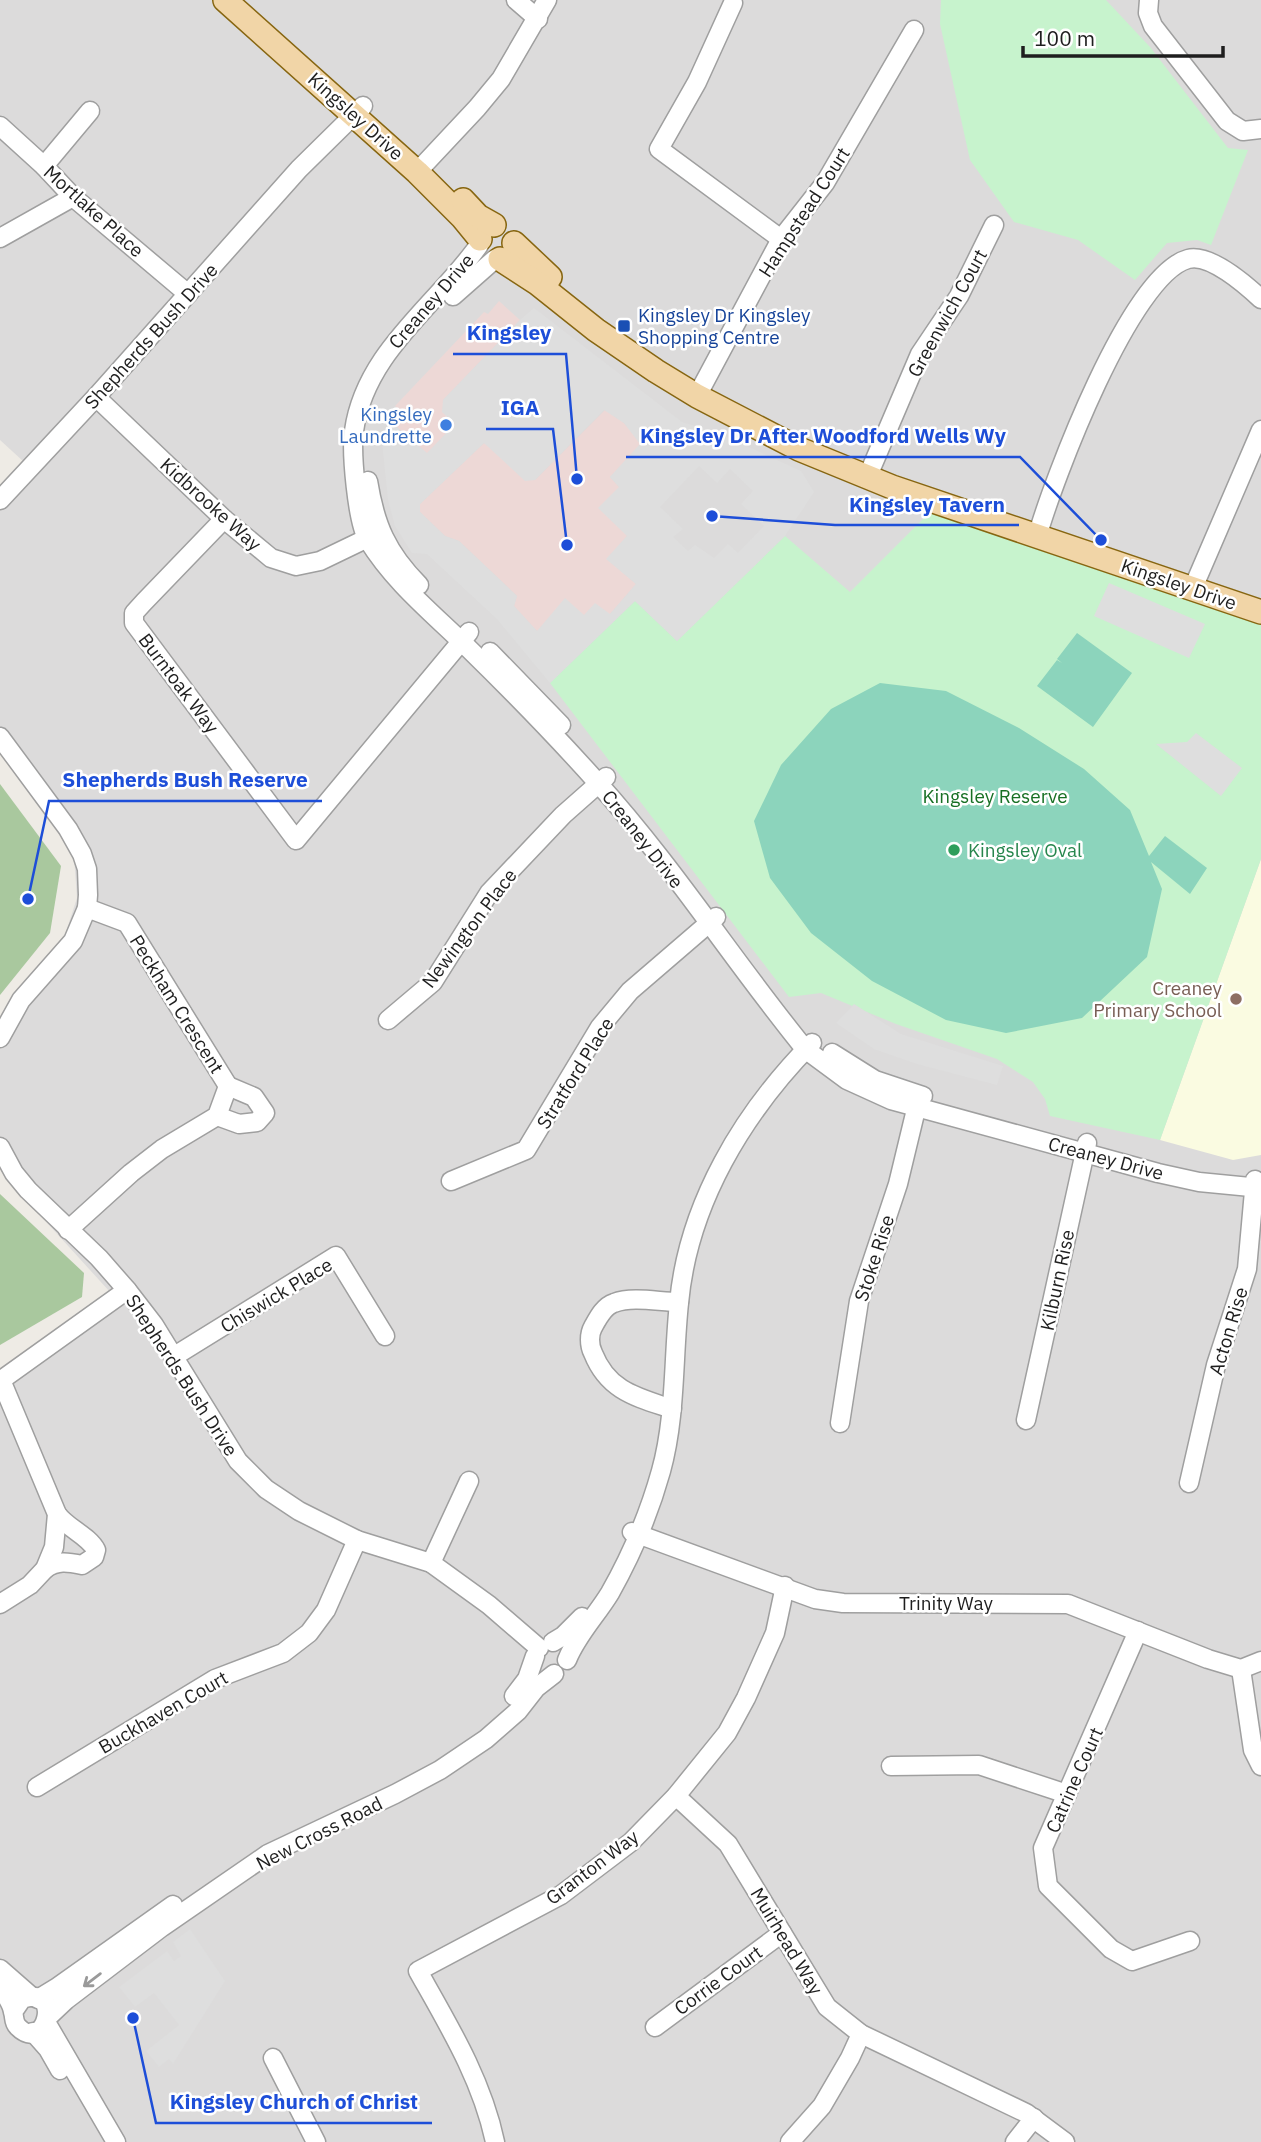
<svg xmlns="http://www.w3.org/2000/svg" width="1261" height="2142" font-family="'IBM Plex Sans',sans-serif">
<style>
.residential{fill:#dcdbdb}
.commercial{fill:#edd8d6}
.education{fill:#fafbe1}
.forest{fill:#a9c89e}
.park{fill:#c7f3cd}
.pitch{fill:#8cd4bc}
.parking{fill:#dedede;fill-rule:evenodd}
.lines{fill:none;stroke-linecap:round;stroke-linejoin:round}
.minor-casing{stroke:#9f9f9f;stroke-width:21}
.major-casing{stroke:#876611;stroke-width:26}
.minor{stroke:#fff;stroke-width:18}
.major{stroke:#f1d5a7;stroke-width:23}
.oneway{stroke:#9a9a9a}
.transit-dot{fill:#1a4fb4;stroke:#fff;stroke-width:2.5}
.shop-dot{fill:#3f7fe0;stroke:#fff;stroke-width:2.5}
.leisure-dot{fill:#2e9e5b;stroke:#fff;stroke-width:2.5}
.education-dot{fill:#8d6e63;stroke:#fff;stroke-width:2.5}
.labels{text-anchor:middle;stroke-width:5;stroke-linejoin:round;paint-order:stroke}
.street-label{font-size:19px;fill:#1e1e1e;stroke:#fff}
.transit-label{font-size:19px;fill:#164399;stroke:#fff;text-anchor:start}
.shop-label{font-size:19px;fill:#366cbe;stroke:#fff;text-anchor:end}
.park-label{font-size:19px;fill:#187024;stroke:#fff}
.leisure-label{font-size:19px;fill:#27864d;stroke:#fff;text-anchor:start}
.education-label{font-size:19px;fill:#785e54;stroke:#fff;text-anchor:end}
.leader{fill:none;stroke:#1d4ed8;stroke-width:2.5}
.callout-dot{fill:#1d4ed8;stroke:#fff;stroke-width:2.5}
.callout-label{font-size:21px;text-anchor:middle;font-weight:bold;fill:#1d4ed8;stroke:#fff;stroke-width:5;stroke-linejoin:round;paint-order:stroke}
</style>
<rect width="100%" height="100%" fill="#eeebe5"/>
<!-- residential -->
<polygon class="residential" points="0,0 1261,0 1261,2142 0,2142 0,1376 110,1292 29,1203 0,1166 0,1021 63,941 77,898 74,856 40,800 0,748 0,489 24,462 0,440"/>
<!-- commercial -->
<g class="commercial">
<polygon points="499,301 520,320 443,400 455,424 427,454 390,421 400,410 395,406 484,312 488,314"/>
<polygon points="605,410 624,423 641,444 610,477 619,487 627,536 607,559 636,584 610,614 584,615 537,631 514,606 517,596 459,541 445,536 420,512 420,504 484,443 535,480"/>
</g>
<!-- education -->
<polygon class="education" points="1261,859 1261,1155 1233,1160 1160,1140"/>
<!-- forest -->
<g class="forest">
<polygon points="0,784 61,866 50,933 0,995"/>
<polygon points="0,1194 84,1273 82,1297 0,1345"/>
</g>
<!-- park -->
<g class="park">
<polygon points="941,0 1106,0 1150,47 1228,148 1248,150 1211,245 1197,240 1167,243 1135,280 1078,240 1014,222 970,160 940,24"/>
<polygon points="930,512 1261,625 1261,859 1160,1140 1050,1116 1045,1099 1033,1082 997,1059 896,1024 821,993 789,997 550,683 635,601 677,641 785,536 850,592"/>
</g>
<!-- pitch -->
<g class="pitch">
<polygon points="1077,633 1132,673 1093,727 1037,686 1057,660 1062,663 1057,659"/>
<polygon points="880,683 946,691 1019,728 1084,769 1130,810 1149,856 1165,836 1207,868 1190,894 1151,862 1162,889 1147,957 1082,1018 1006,1033 946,1020 872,981 811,933 770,878 754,821 781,765 831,709"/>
</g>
<!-- parking -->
<g class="parking">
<path d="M534,308l148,114 36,11 83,38 13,21 -29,44 -108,105 -42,-40 -85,82 -53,-64 -70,-65 -15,-1 -17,-27 -7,-26 -6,-58 8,-21 37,32 28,-29 -13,-12 1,-12 77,-80zM604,410l20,13 16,21 -30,33 9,10 -21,21 29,28 -21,23 30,25 -26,30 -15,-11 -11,12 -19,-17 -28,33 -23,-25 3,-10 -58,-55 -14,-5 -25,-24v-8l64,-61 41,38 10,-1zM699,466l18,17 13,-14 23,22 -12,13 23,22 -26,27 -10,-9 -14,14 -19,-13 -7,6 -15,-14 10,-8 -23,-22z"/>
<polygon points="1109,583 1205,624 1189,658 1094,616"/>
<polygon points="1196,733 1242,768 1221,796 1156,744 1187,742"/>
<polygon points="854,1004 901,1034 1003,1066 997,1085 917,1064 874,1049 836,1023"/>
<polygon points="190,1929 225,1981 173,2064 169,2059 159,2067 146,2051 179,2025 154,1993 135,2007 119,1987 167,1951 174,1961 181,1956 173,1942"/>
</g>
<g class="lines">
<!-- minor casing -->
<g class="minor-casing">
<g id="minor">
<polyline points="516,0 538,19"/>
<polyline points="1149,0 1148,13 1153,26 1227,121 1243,131 1261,129"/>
<polyline points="733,3 697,82 659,149 781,239"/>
<polyline points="0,126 44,166 73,197 188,294"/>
<polyline points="44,166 90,111"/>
<polyline points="417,172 477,108 501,79 547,0"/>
<polyline points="0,238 73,197"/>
<path d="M479,245c-43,61 -114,107 -125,186 -3,21 3,91 14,109 26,42 62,71 97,105 45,44 90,90 132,137 76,84 137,180 208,267l42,31 44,20 267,73 41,9 62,6"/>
<polyline points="453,296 495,259"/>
<polyline points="697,396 781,239 825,183 914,30"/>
<polyline points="96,397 224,519 271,558 296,566 320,561 376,534"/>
<polyline points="867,478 920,354 959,296 994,225"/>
<path d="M368,481c7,44 19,72 51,104"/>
<polyline points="0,500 96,397 299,169 363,106"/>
<polyline points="224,519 144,602 134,613 134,623 296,840 469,632"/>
<path d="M1037,537c16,-56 93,-262 151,-278 22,-6 58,26 73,40"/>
<polyline points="1193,588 1261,430"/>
<polyline points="490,652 561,725"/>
<polyline points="0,737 68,829 82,854 87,869 88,895 87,908 73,941 21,1000 0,1038"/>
<polyline points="388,1020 433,982 489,893 563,815 606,777"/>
<polyline points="832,1053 875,1080 923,1096"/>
<polyline points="217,1116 239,1124 257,1122 265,1113 254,1097 228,1086"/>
<polyline points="0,1147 14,1173 28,1190 99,1258 127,1290 154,1325 238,1461 266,1489 299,1511 357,1540 431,1563 489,1605 539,1648"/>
<polyline points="451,1181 526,1150 600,1027 630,991 716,917"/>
<polyline points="68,1230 131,1173 162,1149 217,1116 228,1086 127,923 87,908"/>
<polyline points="173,1357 336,1256 385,1336"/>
<polyline points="0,1381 127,1290"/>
<path d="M672,1409c-36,-12 -64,-18 -79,-56 -4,-8 -4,-19 0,-26 5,-9 11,-21 21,-24 19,-7 45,-1 65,-1"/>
<polyline points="1026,1420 1087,1143"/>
<polyline points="840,1423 859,1301 898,1184 919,1097"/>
<polyline points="1189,1483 1216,1365 1247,1269 1255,1180"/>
<polyline points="632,1532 815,1599 843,1603 1068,1604 1208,1659 1241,1669 1261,1661"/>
<polyline points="431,1563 469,1481"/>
<path d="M45,1569c12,-9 23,-7 37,-4l12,-8 2,-7c-7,-14 -29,-22 -39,-36"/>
<polyline points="0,1604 30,1585 45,1569 54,1547 57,1514 1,1380"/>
<polyline points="1138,1631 1043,1848 1048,1886 1111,1949 1132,1961 1190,1941"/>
<polyline points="553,1642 563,1636 582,1617"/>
<path d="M567,1660c10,-25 29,-44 43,-67 22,-39 39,-79 51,-122 15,-54 12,-112 18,-168 9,-99 64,-190 133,-260"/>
<polyline points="1241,1669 1253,1750 1261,1766"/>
<polyline points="514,1696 527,1679 535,1656"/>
<polyline points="891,1766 979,1765 1067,1794"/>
<polyline points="37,1787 215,1679 283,1653 309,1633 326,1610 357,1540"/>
<polyline points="676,1796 728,1844 827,2007 861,2034 1026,2113 1065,2142"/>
<polyline points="0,1969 32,1997"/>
<path d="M0,1987c5,7 12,16 13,25 2,6 0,10 5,15 28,28 46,-43 4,-28l-9,13"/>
<polyline points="38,1999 56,1988 173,1905"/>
<polyline points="48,2017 66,2000 162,1927 268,1854 395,1794 440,1770 486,1739 518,1711 536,1688 554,1674"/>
<polyline points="46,2022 116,2142"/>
<polyline points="655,2027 782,1933"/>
<polyline points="33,2032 48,2049 60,2070"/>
<polyline points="273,2058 316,2142"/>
<path d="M495,2142c-13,-62 -46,-116 -77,-171l143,-76 70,-53 45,-46 51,-63 19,-35 29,-65 10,-47"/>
<polyline points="790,2142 822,2106 850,2058 861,2034"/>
<polyline points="1015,2142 1034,2118"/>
</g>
</g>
<!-- major casing -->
<g class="major-casing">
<g id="major">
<polyline points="225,0 417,172 462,217 480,239"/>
<polyline points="463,200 478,216 494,225"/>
<polyline points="514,243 550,277"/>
<polyline points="500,259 537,283 596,330 656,371 697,396 799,449 892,487 1261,612"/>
</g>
</g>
<!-- minor -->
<use href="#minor" class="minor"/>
<!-- major -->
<use href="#major" class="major"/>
</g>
<!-- one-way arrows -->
<defs><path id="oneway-shaft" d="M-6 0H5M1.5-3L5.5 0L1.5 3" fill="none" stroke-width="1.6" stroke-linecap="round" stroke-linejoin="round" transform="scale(1.75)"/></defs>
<use class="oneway" href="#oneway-shaft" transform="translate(92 1980) rotate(143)"/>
<!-- markers -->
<rect class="transit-dot" x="617" y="319" width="14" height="14" rx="3.5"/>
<circle class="shop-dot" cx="446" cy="425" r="7"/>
<circle class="leisure-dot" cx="954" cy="850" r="7"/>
<circle class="education-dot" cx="1236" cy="999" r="7"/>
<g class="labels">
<!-- street labels -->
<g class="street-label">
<text transform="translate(356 116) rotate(42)" y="7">Kingsley Drive</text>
<text transform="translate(94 211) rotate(42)" y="7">Mortlake Place</text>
<text transform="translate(804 212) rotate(-57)" y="7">Hampstead Court</text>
<text transform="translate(431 301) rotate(-49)" y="7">Creaney Drive</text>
<text transform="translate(947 313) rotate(-61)" y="7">Greenwich Court</text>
<text transform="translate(151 336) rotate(-48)" y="7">Shepherds Bush Drive</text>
<text transform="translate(211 504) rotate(42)" y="7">Kidbrooke Way</text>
<text transform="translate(1179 584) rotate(19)" y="7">Kingsley Drive</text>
<text transform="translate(179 683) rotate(53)" y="7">Burntoak Way</text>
<text transform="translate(643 839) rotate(52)" y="7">Creaney Drive</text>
<text transform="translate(469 928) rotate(-53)" y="7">Newington Place</text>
<text transform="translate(177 1004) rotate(58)" y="7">Peckham Crescent</text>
<text transform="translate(575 1073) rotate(-58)" y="7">Stratford Place</text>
<text transform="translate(1106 1158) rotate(15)" y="7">Creaney Drive</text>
<text transform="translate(874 1258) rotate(-72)" y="7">Stoke Rise</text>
<text transform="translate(1057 1280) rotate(-78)" y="7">Kilburn Rise</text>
<text transform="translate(276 1295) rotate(-31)" y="7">Chiswick Place</text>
<text transform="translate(1228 1331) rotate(-73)" y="7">Acton Rise</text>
<text transform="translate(182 1375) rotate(57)" y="7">Shepherds Bush Drive</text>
<text x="946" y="1610">Trinity Way</text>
<text transform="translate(163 1712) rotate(-30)" y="7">Buckhaven Court</text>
<text transform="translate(1074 1780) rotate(-66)" y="7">Catrine Court</text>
<text transform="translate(319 1833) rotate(-27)" y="7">New Cross Road</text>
<text transform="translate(592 1867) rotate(-37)" y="7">Granton Way</text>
<text transform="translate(787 1941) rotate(59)" y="7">Muirhead Way</text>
<text transform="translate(718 1980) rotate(-36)" y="7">Corrie Court</text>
</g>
<!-- transit labels -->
<g class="transit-label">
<text x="638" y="322">Kingsley Dr Kingsley<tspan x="638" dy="22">Shopping Centre</tspan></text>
</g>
<!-- shop labels -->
<g class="shop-label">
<text x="432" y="421">Kingsley<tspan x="432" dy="22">Laundrette</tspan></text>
</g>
<!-- park labels -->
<g class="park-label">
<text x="995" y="803">Kingsley Reserve</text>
</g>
<!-- leisure labels -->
<g class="leisure-label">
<text x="968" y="857">Kingsley Oval</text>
</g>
<!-- education labels -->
<g class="education-label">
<text x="1222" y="995">Creaney<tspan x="1222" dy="22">Primary School</tspan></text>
</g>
</g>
<!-- callouts -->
<path class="leader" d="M577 479L566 354H453M567 545L553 429H486M1101 540L1020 457H626M712 516L835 525H1019M28 899L49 801H322M133 2018L156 2123H432"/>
<g class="callout-dot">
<circle cx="577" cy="479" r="7"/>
<circle cx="567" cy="545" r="7"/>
<circle cx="1101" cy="540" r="7"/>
<circle cx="712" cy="516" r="7"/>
<circle cx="28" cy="899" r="7"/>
<circle cx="133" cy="2018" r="7"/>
</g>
<g class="callout-label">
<text x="509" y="340">Kingsley</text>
<text x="520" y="415">IGA</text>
<text x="823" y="443">Kingsley Dr After Woodford Wells Wy</text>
<text x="927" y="512">Kingsley Tavern</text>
<text x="185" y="787">Shepherds Bush Reserve</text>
<text x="294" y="2109">Kingsley Church of Christ</text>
</g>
<!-- scale -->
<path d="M1023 46v10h200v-10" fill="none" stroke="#1e1e1e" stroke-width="3.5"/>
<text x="1034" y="46" font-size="21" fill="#1e1e1e" stroke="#ffffff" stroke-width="5" paint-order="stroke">100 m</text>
</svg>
